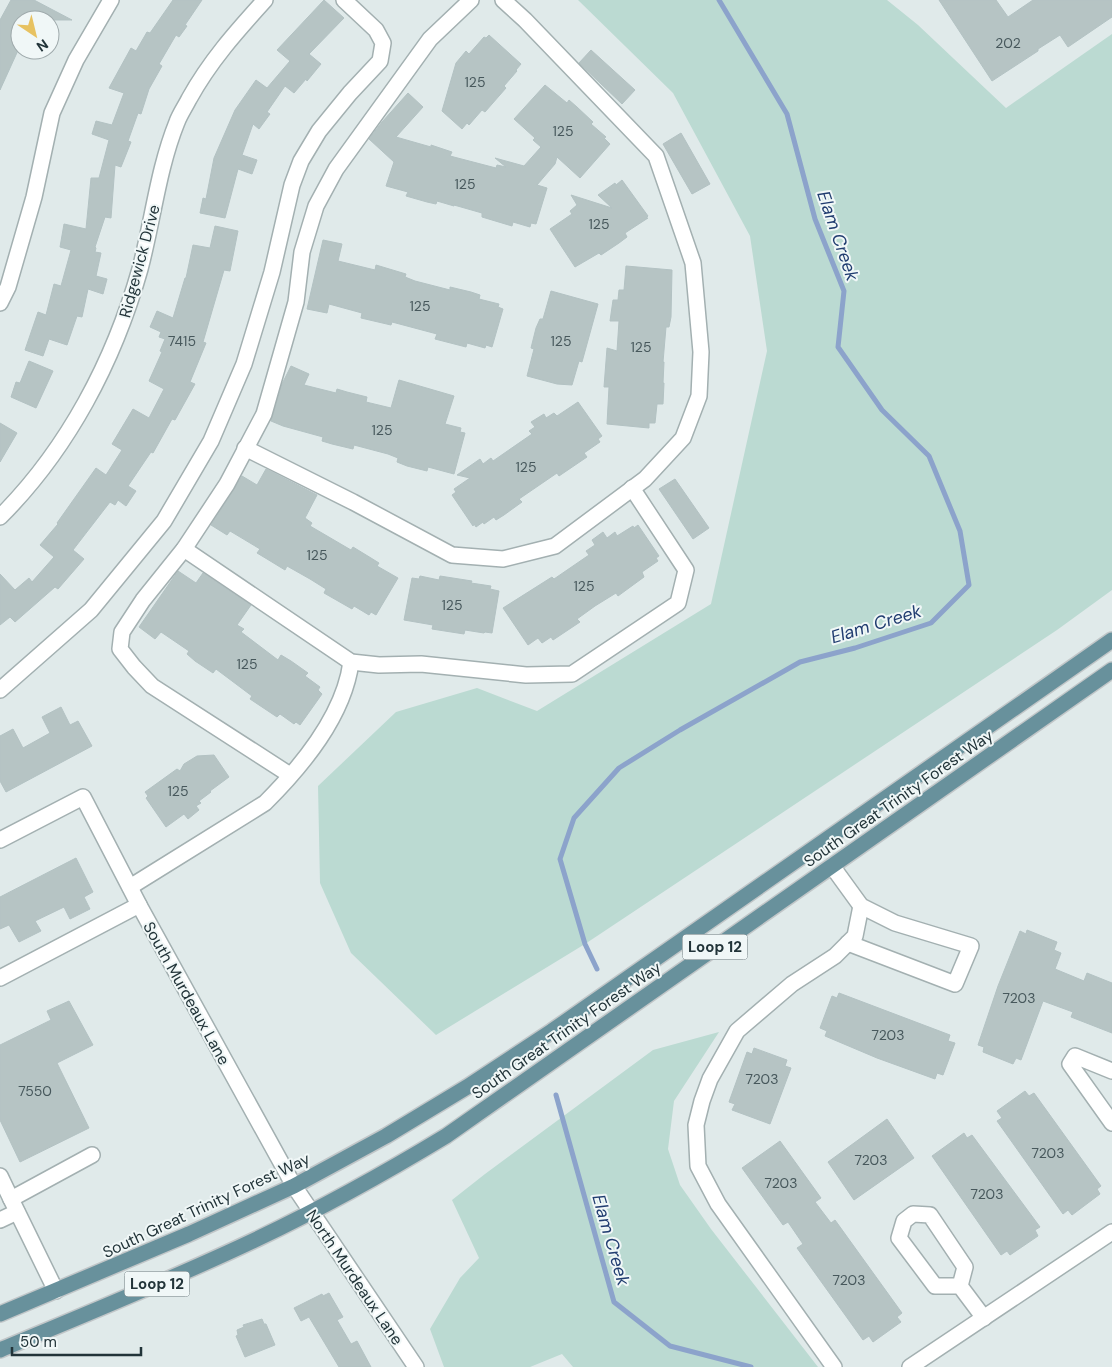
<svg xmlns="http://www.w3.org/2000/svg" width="1112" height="1367" font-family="'DM Sans',sans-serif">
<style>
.green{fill:#bbdad2}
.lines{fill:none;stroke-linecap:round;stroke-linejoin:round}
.stream{stroke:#8ca3cb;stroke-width:5}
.building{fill:#b6c4c4;stroke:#b3c2c3}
.minor-casing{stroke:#a3b0b1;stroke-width:18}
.major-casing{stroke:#c1c6c8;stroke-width:18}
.minor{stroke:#fff;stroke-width:15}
.major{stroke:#68919c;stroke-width:15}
.labels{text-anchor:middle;stroke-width:4;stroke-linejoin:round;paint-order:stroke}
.number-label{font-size:14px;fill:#47585c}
.shield{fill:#f0f7f7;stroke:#606e72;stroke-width:1}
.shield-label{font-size:15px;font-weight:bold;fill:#223439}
.street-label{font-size:16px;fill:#223439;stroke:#f0f7f7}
.water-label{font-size:18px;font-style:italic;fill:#213d70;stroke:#f0f7f7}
</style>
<rect width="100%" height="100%" fill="#e0eaea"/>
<!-- green -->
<g class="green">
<polygon points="578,0 887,0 918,25 1006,108 1112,34 1112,590 1057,630 585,944 436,1035 351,953 320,883 318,786 396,712 477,688 537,711 711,604 767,351 750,236 673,93"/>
<polygon points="719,1032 674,1101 668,1149 680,1185 711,1229 818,1367 573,1367 562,1354 530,1367 444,1367 430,1329 460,1278 479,1258 452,1200 485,1174 653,1050"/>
</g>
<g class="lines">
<!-- stream -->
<g class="stream">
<polyline points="597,969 585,944 560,859 574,818 619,768 680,730 800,662 855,648 931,623 969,585 960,531 929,456 882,410 838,347 844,291 815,219 787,114 719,0"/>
<polyline points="556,1095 614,1302 670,1346 751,1367"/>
</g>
</g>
<!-- building -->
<g class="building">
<polygon points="11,0 34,0 72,20 20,20 20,46 0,90 0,20"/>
<polygon points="173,0 202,0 185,25 187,26 179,37 176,35 159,64 162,66 149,89 141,114 138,113 128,141 131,142 121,167 115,165 111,218 105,217 95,247 96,248 95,252 101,253 96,276 107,279 103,294 88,289 82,317 77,316 67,345 49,339 43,356 25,350 38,312 46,315 54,284 61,286 71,250 60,247 64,224 86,229 91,178 99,178 109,140 92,134 96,121 112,125 124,93 109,88 131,48 136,51 147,32 150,33"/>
<polygon points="324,0 344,18 309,54 321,64 307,81 306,79 294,93 285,86 267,112 270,114 259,129 253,124 242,155 257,160 252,174 238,169 225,218 200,213 203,198 206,199 214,158 235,110 256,80 267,88 290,61 277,50"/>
<polygon points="939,0 996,0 1008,17 1033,0 1112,0 1112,17 1068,47 1060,35 1038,49 1038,51 992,81"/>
<polygon points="489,35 521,64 516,70 517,71 504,86 506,88 485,112 482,110 469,125 467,123 462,129 442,111 456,63 466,51 469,54 484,37 486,38"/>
<polygon points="591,50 635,90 622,104 579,63"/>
<polygon points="545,85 567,103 569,100 577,107 593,122 591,124 606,137 604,138 610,144 580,178 557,157 555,164 537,185 547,188 536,224 531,223 530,227 513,222 512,226 482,217 482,213 454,205 454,206 437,201 436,204 427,202 406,196 408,192 386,186 394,162 369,139 382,122 408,93 423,107 396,137 431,147 431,145 452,152 450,156 496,168 497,165 506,167 495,158 524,166 541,147 533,140 535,138 514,119"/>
<polygon points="681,133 710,184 692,194 663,144"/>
<polygon points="622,180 648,216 646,218 648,218 625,233 627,237 619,243 601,255 599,253 575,267 550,229 572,214 570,211 577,205 571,195 612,208 598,195 615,183 616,185"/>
<polygon points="215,226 238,231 230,271 224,270 203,342 206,343 190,382 195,384 175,420 172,419 153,453 151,452 128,486 136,491 126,506 118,500 115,505 110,502 73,550 84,559 58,589 55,587 15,622 10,617 0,625 0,574 15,590 29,578 32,582 54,557 40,545 58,524 57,523 96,468 106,475 122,450 112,444 133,409 149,418 164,389 149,381 162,352 160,351 165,339 159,337 161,332 150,327 157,311 173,318 185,278 186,278 193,245 210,248"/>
<polygon points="323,240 342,244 338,261 375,270 376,265 406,274 405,277 415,281 450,290 450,287 471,292 480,295 479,299 499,304 498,307 503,309 492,347 486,345 485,348 467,343 466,347 435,339 437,334 392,322 391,325 361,318 362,313 329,304 327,313 307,309"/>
<polygon points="626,266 672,270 671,317 669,327 666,327 663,362 664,362 663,383 664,383 663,404 657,404 655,423 649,423 649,428 607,424 609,387 604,387 607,348 617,351 619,321 610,321 613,300 618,300 619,290 624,290"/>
<polygon points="551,291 598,304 582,362 579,361 572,385 557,384 527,376 534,349 531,348 536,328 540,319 543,319"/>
<polygon points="29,361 53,371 36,408 11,397 16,382 20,383"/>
<polygon points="291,366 309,374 304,385 336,393 337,389 347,392 367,397 366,402 391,408 399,380 454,396 445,424 461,428 460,432 465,433 454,474 428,467 427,471 407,466 397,462 398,458 388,454 354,445 353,449 332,444 322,441 323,437 283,426 271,421 282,384"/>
<polygon points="578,402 602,436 598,439 600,442 584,453 587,457 559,476 557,473 519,499 522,502 504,515 496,520 494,517 484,524 483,522 476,527 474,524 473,526 452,495 456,492 454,489 470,478 457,475 480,459 483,464 491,458 493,461 532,434 529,431 535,427 531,422 544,414 546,418 554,413 557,416"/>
<polygon points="0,423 17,433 0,462"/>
<polygon points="266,469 317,495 305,518 312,523 310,526 351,550 353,547 371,558 379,563 377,566 398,578 376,615 371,612 369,615 354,606 352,609 324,593 326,589 310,579 287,566 285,570 267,559 257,553 260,549 230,531 227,535 211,525 242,476 257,485"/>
<polygon points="675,479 709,528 693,539 659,489"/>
<polygon points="638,525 659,556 656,558 658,561 642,572 644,577 618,596 616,593 595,606 577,619 580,622 553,640 551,637 542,643 538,638 528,645 503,608 552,577 554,579 589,555 586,551 595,545 592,540 603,532 607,538 615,532 617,536 633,526 634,528"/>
<polygon points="178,571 196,583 203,573 251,605 237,625 244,629 241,632 278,660 281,655 291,661 308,673 305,676 320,687 318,690 322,694 300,725 296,722 294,724 280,714 277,717 250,699 252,696 216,669 213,673 195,661 187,654 189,651 161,632 155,639 139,627"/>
<polygon points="420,576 439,580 440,576 472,581 471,583 491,586 490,589 499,591 492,633 485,632 484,633 465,630 464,634 432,629 433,625 404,620 412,578 419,579"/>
<polygon points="61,707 70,725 78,721 92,746 6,792 0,781 0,736 13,729 23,748 50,733 42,717"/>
<polygon points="214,755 229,777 210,791 211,792 199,801 201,803 196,806 199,810 188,819 184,814 166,827 146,798 148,796 145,792 177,769 180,771 184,764 197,756"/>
<polygon points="76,858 93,892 84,897 90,909 70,919 64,907 35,921 41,931 19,942 9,925 0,929 0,897"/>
<polygon points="1027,930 1057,942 1054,950 1061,953 1055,969 1084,981 1087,973 1112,983 1112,1033 1071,1017 1073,1012 1043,1001 1021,1060 1016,1058 1013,1064 983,1052 984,1047 978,1045 998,986 1020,931 1026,934"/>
<polygon points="839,993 950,1035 948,1041 955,1043 943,1075 937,1073 935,1079 877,1058 825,1036 827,1031 820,1028 832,996 837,998"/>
<polygon points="69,1001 93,1045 57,1063 89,1128 20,1162 0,1120 0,1045 51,1020 47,1011"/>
<polygon points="754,1048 787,1060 785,1066 791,1068 770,1124 732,1110 735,1104 729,1102 747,1052 752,1054"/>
<polygon points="1025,1091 1029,1096 1034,1093 1101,1186 1097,1189 1100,1194 1072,1215 1068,1210 1063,1214 997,1121 1002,1118 997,1111"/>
<polygon points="887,1119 914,1158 854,1200 828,1162"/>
<polygon points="964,1133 967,1138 972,1135 1040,1227 1035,1230 1038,1236 1010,1255 1007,1251 1001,1255 932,1156"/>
<polygon points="780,1141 821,1198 815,1202 831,1223 835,1220 902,1313 897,1317 901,1322 873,1342 869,1336 863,1340 797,1248 803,1244 788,1222 783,1225 742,1168"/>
<polygon points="329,1293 343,1317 337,1320 351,1344 357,1341 371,1367 339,1367 309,1317 301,1321 294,1308 322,1294 323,1296"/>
<polygon points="262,1319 264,1324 266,1324 275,1345 245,1357 236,1336 238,1335 237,1330 244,1327 243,1325"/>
</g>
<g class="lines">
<!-- minor casing -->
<g class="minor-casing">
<g id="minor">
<polyline points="0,303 8,287 34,197 52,113 76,60 111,0"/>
<polyline points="245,448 353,502 452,555 503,559 555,546 645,479 683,438 699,396 701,352 693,263 656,156 525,20 503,0"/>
<path d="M0,517c68,-68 114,-156 140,-248 13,-49 18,-100 37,-147 3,-8 8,-15 12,-23 21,-38 47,-67 76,-99"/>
<polyline points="184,549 351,662 379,665 421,664 526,675 572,674 678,603 686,570 632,488"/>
<polyline points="0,690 91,610 164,521 211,441 244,364 272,272 292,185 301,161 319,131 350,93 380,61 383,43 376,30 344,0"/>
<polyline points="290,775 152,686 134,667 120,649 122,632 143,600 184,549 227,484 264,414 296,302 302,252 316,206 336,169 430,39 471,0"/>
<polyline points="0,840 83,797 139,905 294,1186 416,1367"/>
<polyline points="832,866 861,906 895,923 971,946 955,984 848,943"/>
<path d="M130,887l135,-84c37,-37 79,-87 86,-141"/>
<polyline points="0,978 139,905"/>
<polyline points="1112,1071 1075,1056 1070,1064 1112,1123"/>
<polyline points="0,1176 11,1199"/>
<polyline points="0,1220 17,1212"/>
<polyline points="960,1286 935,1286 899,1238 904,1221 913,1214 930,1215 965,1267 960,1286 984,1318"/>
<polyline points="56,1291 11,1199 92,1155"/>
<polyline points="834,1367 718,1204 698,1166 696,1125 702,1101 710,1079 737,1031 792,984 835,956 855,936 861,906"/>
<polyline points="910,1367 1112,1232"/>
</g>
</g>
<!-- major casing -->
<g class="major-casing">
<g id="major">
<polyline points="0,1314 189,1234 294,1186 386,1136 467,1087 552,1031 1112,640"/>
<path d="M0,1350c86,-36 173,-71 257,-111 65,-31 128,-66 189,-103l666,-466"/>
</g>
</g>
<!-- minor -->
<use href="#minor" class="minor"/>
<!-- major -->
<use href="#major" class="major"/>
</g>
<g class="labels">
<!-- number labels -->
<g class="number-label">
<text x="1008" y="48">202</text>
<text x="475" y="87">125</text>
<text x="563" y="136">125</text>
<text x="465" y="189">125</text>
<text x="599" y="229">125</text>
<text x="420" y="311">125</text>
<text x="182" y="346">7415</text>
<text x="561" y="346">125</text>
<text x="641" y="352">125</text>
<text x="382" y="435">125</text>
<text x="526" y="472">125</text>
<text x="317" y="560">125</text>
<text x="584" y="591">125</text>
<text x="452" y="610">125</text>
<text x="247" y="669">125</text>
<text x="178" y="796">125</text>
<text x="1019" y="1003">7203</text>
<text x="888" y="1040">7203</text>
<text x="762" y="1084">7203</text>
<text x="35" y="1096">7550</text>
<text x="1048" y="1158">7203</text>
<text x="871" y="1165">7203</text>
<text x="781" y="1188">7203</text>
<text x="987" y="1199">7203</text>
<text x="849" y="1285">7203</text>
</g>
<!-- shield labels -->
<g class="shield">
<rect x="682.5" y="934.5" width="65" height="25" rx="4"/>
<rect x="124.5" y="1271.5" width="65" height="25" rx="4"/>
</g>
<g class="shield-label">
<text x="715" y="952">Loop 12</text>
<text x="157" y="1289">Loop 12</text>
</g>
<!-- street labels -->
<g class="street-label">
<text transform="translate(139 261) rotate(-75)" y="6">Ridgewick Drive</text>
<text transform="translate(898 798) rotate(-35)" y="6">South Great Trinity Forest Way</text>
<text transform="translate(187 993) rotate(61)" y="6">South Murdeaux Lane</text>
<text transform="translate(566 1030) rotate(-35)" y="6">South Great Trinity Forest Way</text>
<text transform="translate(206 1205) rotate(-25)" y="6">South Great Trinity Forest Way</text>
<text transform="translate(355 1277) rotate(56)" y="6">North Murdeaux Lane</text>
</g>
<!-- water labels -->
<g class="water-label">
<text transform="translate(838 236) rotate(71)" y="6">Elam Creek</text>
<text transform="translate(876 624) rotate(-17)" y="6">Elam Creek</text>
<text transform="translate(611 1240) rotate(74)" y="6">Elam Creek</text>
</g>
</g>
<!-- north arrow -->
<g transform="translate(35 35) rotate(145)"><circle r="24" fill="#f0f7f7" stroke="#9ea9ab"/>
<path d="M0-4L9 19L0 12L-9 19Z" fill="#e7c261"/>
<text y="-8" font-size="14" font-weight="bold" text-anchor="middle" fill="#223439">N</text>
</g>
<!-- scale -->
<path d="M12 1347v8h129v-8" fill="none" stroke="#223439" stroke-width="2.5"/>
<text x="20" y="1347" font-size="15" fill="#223439" stroke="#f0f7f7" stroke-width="4" paint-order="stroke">50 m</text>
</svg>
